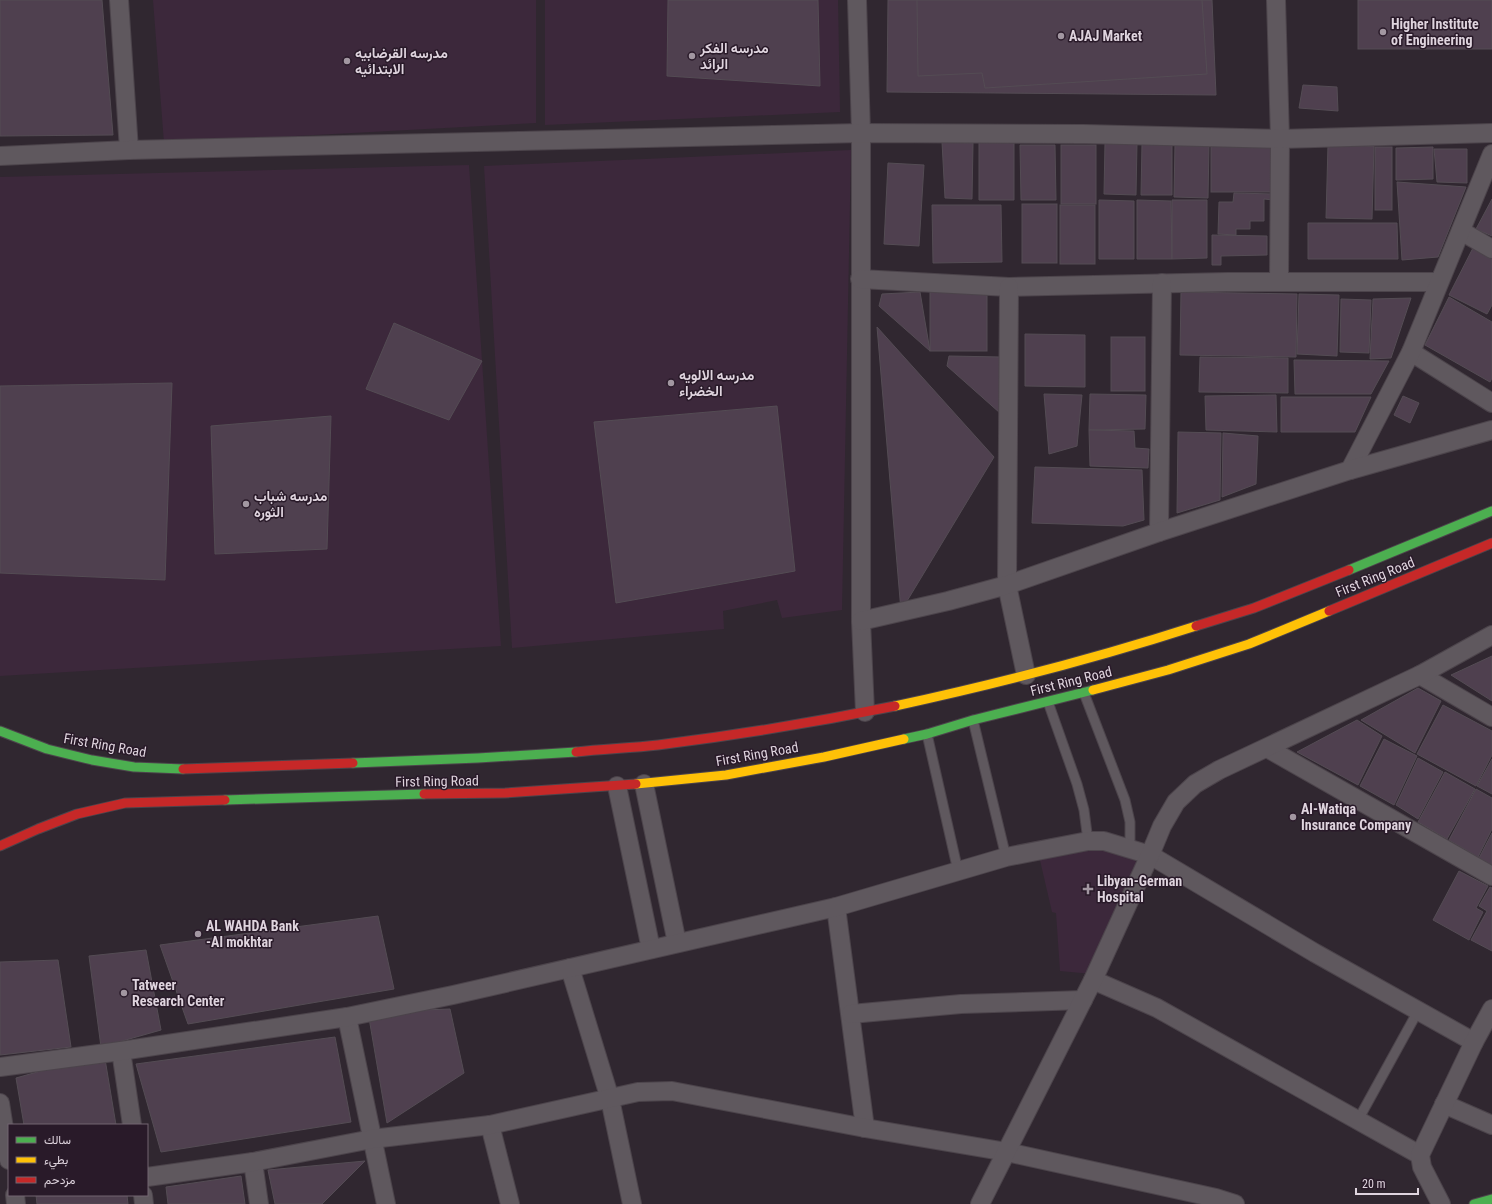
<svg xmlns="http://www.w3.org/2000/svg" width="1492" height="1204" font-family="'Roboto Condensed',Vazirmatn,sans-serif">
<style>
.built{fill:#3c283b}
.building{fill:#4f404f;stroke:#544c54}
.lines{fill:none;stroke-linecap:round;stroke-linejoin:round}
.lane-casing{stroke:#4c444b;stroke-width:11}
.street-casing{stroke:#4c444b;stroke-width:20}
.fast-casing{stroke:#4c444b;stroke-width:11}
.slow-casing{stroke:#4c444b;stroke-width:11}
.jam-casing{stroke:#4c444b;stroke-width:11}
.lane{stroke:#5f585e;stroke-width:9}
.street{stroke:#5f585e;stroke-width:18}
.fast{stroke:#4caf50;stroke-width:9}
.slow{stroke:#ffc107;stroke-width:9}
.jam{stroke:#c62828;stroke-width:9}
.poi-dot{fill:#a297a1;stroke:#291a29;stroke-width:1.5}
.labels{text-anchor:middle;stroke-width:3;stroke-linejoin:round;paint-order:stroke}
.poi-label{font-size:14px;font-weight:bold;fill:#dfd4de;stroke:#291a29;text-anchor:start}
.street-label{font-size:14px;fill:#dfd4de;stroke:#291a29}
</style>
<rect width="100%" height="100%" fill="#302730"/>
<!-- built -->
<g class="built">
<polygon points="153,0 536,0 536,123 164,143"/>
<polygon points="545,0 838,0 840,112 545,125"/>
<polygon points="851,150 842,610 782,618 777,600 723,611 724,629 512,648 484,166"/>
<polygon points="469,165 501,646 0,676 0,177"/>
<polygon points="1102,849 1127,854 1140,865 1092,974 1060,971 1056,913 1052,912 1039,856 1059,852"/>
</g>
<!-- building -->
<g class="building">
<polygon points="0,0 102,0 113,135 0,136"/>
<polygon points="668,0 818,0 820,86 667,76"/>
<polygon points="888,0 1212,0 1216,95 887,92"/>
<polygon points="917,0 1202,0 1207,74 985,88 982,73 918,76"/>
<rect x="1358" y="0" width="134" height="49"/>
<polygon points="1303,85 1337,87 1338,111 1299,108"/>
<polygon points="979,141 1014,142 1014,200 979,200"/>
<polygon points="942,142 973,143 972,199 945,198"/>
<polygon points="1105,143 1137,143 1136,195 1104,194"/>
<rect x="1211" y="143" width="66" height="49"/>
<polygon points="1142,144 1172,145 1172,195 1141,195"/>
<polygon points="1175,144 1209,145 1208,198 1174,197"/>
<polygon points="1020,145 1055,145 1056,200 1021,200"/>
<rect x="1061" y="145" width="35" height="59"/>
<polygon points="1328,145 1374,146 1372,219 1326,218"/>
<rect x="1375" y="147" width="17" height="63"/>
<polygon points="1433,147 1433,179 1396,180 1396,148"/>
<polygon points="1434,149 1467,149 1467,183 1437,182"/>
<polygon points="888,163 924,165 919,246 884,244"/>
<polygon points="1397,182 1466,187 1438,257 1402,260"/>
<polygon points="1234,193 1274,194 1274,200 1264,199 1264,221 1250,221 1250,229 1236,229 1236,235 1218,234 1219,202 1233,202"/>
<polygon points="1492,199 1492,236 1476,229"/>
<polygon points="1099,200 1134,201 1134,259 1099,259"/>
<polygon points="1137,200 1171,201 1172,259 1137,259"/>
<polygon points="1172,200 1207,200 1207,258 1172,259"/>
<rect x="1022" y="204" width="35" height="59"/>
<polygon points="932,205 1001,205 1002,262 933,263"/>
<rect x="1060" y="205" width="35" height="59"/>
<polygon points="1308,223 1397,223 1398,259 1308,259"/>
<polygon points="1212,235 1267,236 1267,255 1221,256 1221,265 1212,265"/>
<polygon points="1474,246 1492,257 1492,305 1487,314 1449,295"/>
<rect x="930" y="291" width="57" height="60"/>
<polygon points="920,292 930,351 879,306 882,294"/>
<polygon points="1181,292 1297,294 1296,357 1180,355"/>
<polygon points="1299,294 1339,295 1337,356 1297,354"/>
<polygon points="1449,297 1492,322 1492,378 1490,382 1425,345"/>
<polygon points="1411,298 1391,358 1370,359 1373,299"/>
<polygon points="1341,299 1371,300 1369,353 1340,352"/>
<polygon points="394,323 482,361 449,420 366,389"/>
<polygon points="877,327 994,457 901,611"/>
<polygon points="1025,334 1085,335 1085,387 1025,386"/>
<rect x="1111" y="337" width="34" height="54"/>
<polygon points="949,356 1001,357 1009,421 947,366"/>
<polygon points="1200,357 1288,358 1288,393 1199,392"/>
<polygon points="1294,360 1389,361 1371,394 1295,394"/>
<polygon points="172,383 165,580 0,573 0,386"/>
<polygon points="1044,394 1082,395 1077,446 1049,454"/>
<polygon points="1090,394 1146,395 1145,429 1089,430"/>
<polygon points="1276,395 1277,432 1206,430 1205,396"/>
<polygon points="1403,396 1419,403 1410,423 1394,415"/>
<polygon points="1281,397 1371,397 1355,432 1281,432"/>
<polygon points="777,406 795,571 616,603 594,422"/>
<polygon points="331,416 327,549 215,554 211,426"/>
<polygon points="1089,430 1134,431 1135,448 1149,449 1148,468 1090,466"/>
<polygon points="1178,432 1221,433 1220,500 1177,513"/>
<polygon points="1223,433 1258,436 1256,484 1222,497"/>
<polygon points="1035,467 1142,470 1144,520 1123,526 1032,523"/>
<polygon points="1492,656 1492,701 1451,675"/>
<polygon points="1418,688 1441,701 1415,753 1361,720"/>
<polygon points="1443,705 1492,731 1492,755 1476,786 1417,754"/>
<polygon points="1357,720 1382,736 1358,785 1297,752"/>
<polygon points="1384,739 1417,756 1394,805 1360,786"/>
<polygon points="1418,758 1443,772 1418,819 1396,805"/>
<polygon points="1492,759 1492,794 1477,786"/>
<polygon points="1445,772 1475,789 1447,839 1418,822"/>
<polygon points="1476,789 1492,798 1492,829 1478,857 1449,840"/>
<polygon points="1492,833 1492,865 1479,858"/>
<polygon points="1459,871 1488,886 1476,908 1483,912 1469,940 1433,920"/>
<polygon points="1490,887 1492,888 1492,951 1471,940 1487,911 1479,906"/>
<polygon points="378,916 394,989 188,1024 160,945"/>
<polygon points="146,950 161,1030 101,1047 89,956"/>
<polygon points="58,960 71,1047 0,1055 0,962"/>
<polygon points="450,1009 464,1073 387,1123 368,1012"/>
<polygon points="335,1037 351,1122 161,1152 136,1064"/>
<polygon points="104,1053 116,1125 24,1125 16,1078"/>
<polygon points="365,1161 322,1204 275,1204 268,1170"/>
<polygon points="241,1176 245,1204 168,1204 166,1187"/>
<polygon points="36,1195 127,1195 128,1204 37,1204"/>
</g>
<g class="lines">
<!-- lane casing -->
<g class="lane-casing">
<g id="lane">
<polyline points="1084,693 1125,800 1130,822 1130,848"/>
<polyline points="1048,702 1077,784 1084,810 1088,841"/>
<polyline points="973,720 1006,857"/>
<polyline points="927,734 958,871"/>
<polyline points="1358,1120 1418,1011"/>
</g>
</g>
<!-- street casing -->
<g class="street-casing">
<g id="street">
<polyline points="119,0 129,150"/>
<polyline points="857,0 861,133 861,621 865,712"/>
<polyline points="1276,0 1280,139 1279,282"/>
<polyline points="0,156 129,150 861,133 1084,134 1280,139 1492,133"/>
<polyline points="1461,231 1492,249"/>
<polyline points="860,279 1009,287 1227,282 1439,282"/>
<polyline points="1009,287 1007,585 1026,675"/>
<polyline points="1411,352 1492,403"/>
<polyline points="1350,470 1411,352 1492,154"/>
<polyline points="1159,532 1162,283"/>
<polyline points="861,621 948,601 1007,585 1159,532 1350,470 1492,430"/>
<polyline points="1420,675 1492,717"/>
<polyline points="1267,748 1492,876"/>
<polyline points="644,784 677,943"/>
<polyline points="617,786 651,949"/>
<polyline points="836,907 865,1128"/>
<polyline points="570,968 610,1099 632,1204"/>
<polyline points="1093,980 1157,1008 1420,1155"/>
<polyline points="851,1014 961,1004 1083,1000"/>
<polyline points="347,1017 386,1204"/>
<polyline points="121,1051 132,1125"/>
<polyline points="0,1067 121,1051 347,1017 453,995 836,907 1006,857 1088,841 1104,841 1150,855 1315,953 1474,1042"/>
<polyline points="0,1103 9,1160"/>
<polyline points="1444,1104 1492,1125"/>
<polyline points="490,1125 510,1204"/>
<polyline points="253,1162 259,1204"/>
<polyline points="147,1177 253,1162 372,1139 490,1125 638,1092 672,1091 865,1128 1007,1152 1216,1198 1235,1204"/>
<polyline points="15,1195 16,1204"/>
<polyline points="143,1195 144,1204"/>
<polyline points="980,1204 1093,980 1150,855 1162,826 1176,802 1195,784 1219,770 1420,675 1492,635"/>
<polyline points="1441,1204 1422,1167 1420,1155 1474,1042 1492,1009"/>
</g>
</g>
<!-- fast casing -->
<g class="fast-casing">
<g id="fast">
<polyline points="1349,570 1492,511"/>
<polyline points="0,731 47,749 92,760 134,767 183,769"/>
<polyline points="904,739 927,734 973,720 1093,690"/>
<polyline points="353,763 478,758 576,752"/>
<polyline points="225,800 424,794"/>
<polyline points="1474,1204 1492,1199"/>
</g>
</g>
<!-- slow casing -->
<g class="slow-casing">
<g id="slow">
<polyline points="1093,690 1168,670 1249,644 1329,611"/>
<path d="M895,706c102,-22 202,-48 301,-80"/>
<polyline points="636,784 726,775 824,757 904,739"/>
</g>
</g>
<!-- jam casing -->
<g class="jam-casing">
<g id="jam">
<polyline points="1329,611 1492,543"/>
<polyline points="1196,626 1254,608 1349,570"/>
<path d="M576,752c28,-3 55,-4 82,-7 80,-10 159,-23 237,-39"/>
<polyline points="183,769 353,763"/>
<polyline points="424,794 505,793 636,784"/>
<polyline points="0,846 38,829 77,814 125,803 225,800"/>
</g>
</g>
<!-- lane -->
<use href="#lane" class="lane"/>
<!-- street -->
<use href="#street" class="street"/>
<!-- fast -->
<use href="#fast" class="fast"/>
<!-- slow -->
<use href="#slow" class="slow"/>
<!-- jam -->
<use href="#jam" class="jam"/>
</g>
<!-- markers -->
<g class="poi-dot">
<circle cx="1383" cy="32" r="4"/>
<circle cx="1061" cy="36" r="4"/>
<circle cx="692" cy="56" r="4"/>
<circle cx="347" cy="61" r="4"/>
<circle cx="671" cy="383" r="4"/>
<circle cx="246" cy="504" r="4"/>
<circle cx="1293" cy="817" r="4"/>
<path d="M1086 883h4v4h4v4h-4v4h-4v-4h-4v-4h4z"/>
<circle cx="198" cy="934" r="4"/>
<circle cx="124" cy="993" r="4"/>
</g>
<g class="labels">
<!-- poi labels -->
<g class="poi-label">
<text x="1391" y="29">Higher Institute<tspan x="1391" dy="16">of Engineering</tspan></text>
<text x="1069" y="41">AJAJ Market</text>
<text x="700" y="53">مدرسه الفكر<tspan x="700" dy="16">الرائد</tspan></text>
<text x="355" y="58">مدرسه القرضابيه<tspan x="355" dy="16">الابتدائيه</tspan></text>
<text x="679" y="380">مدرسه الالويه<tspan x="679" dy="16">الخضراء</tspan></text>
<text x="254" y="501">مدرسه شباب<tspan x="254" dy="16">الثوره</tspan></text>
<text x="1301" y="814">Al-Watiqa<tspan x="1301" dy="16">Insurance Company</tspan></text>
<text x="1097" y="886">Libyan-German<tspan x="1097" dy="16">Hospital</tspan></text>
<text x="206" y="931">AL WAHDA Bank<tspan x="206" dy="16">-Al mokhtar</tspan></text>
<text x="132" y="990">Tatweer<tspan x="132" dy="16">Research Center</tspan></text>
</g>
<!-- street labels -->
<g class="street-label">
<text transform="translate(1375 577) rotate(-22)" y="5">First Ring Road</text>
<text transform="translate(1071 681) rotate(-14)" y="5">First Ring Road</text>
<text transform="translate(105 745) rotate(10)" y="5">First Ring Road</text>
<text transform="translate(757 754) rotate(-10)" y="5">First Ring Road</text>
<text transform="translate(437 781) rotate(-1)" y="5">First Ring Road</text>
</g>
</g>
<!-- legend -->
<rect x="8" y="1124" width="140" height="72" fill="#291a29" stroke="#726471"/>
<rect x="16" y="1137" width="20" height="6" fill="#4caf50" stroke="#726471"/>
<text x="44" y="1144" font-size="12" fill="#dfd4de">سالك</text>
<rect x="16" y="1157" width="20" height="6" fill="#ffc107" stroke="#726471"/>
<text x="44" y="1164" font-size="12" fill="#dfd4de">بطيء</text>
<rect x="16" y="1177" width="20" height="6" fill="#c62828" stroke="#726471"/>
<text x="44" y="1184" font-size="12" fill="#dfd4de">مزدحم</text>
<!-- scale -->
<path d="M1356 1188v6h62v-6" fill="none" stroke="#dfd4de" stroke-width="2"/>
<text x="1362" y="1188" font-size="12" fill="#dfd4de" stroke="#291a29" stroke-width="3" paint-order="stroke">20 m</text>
</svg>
